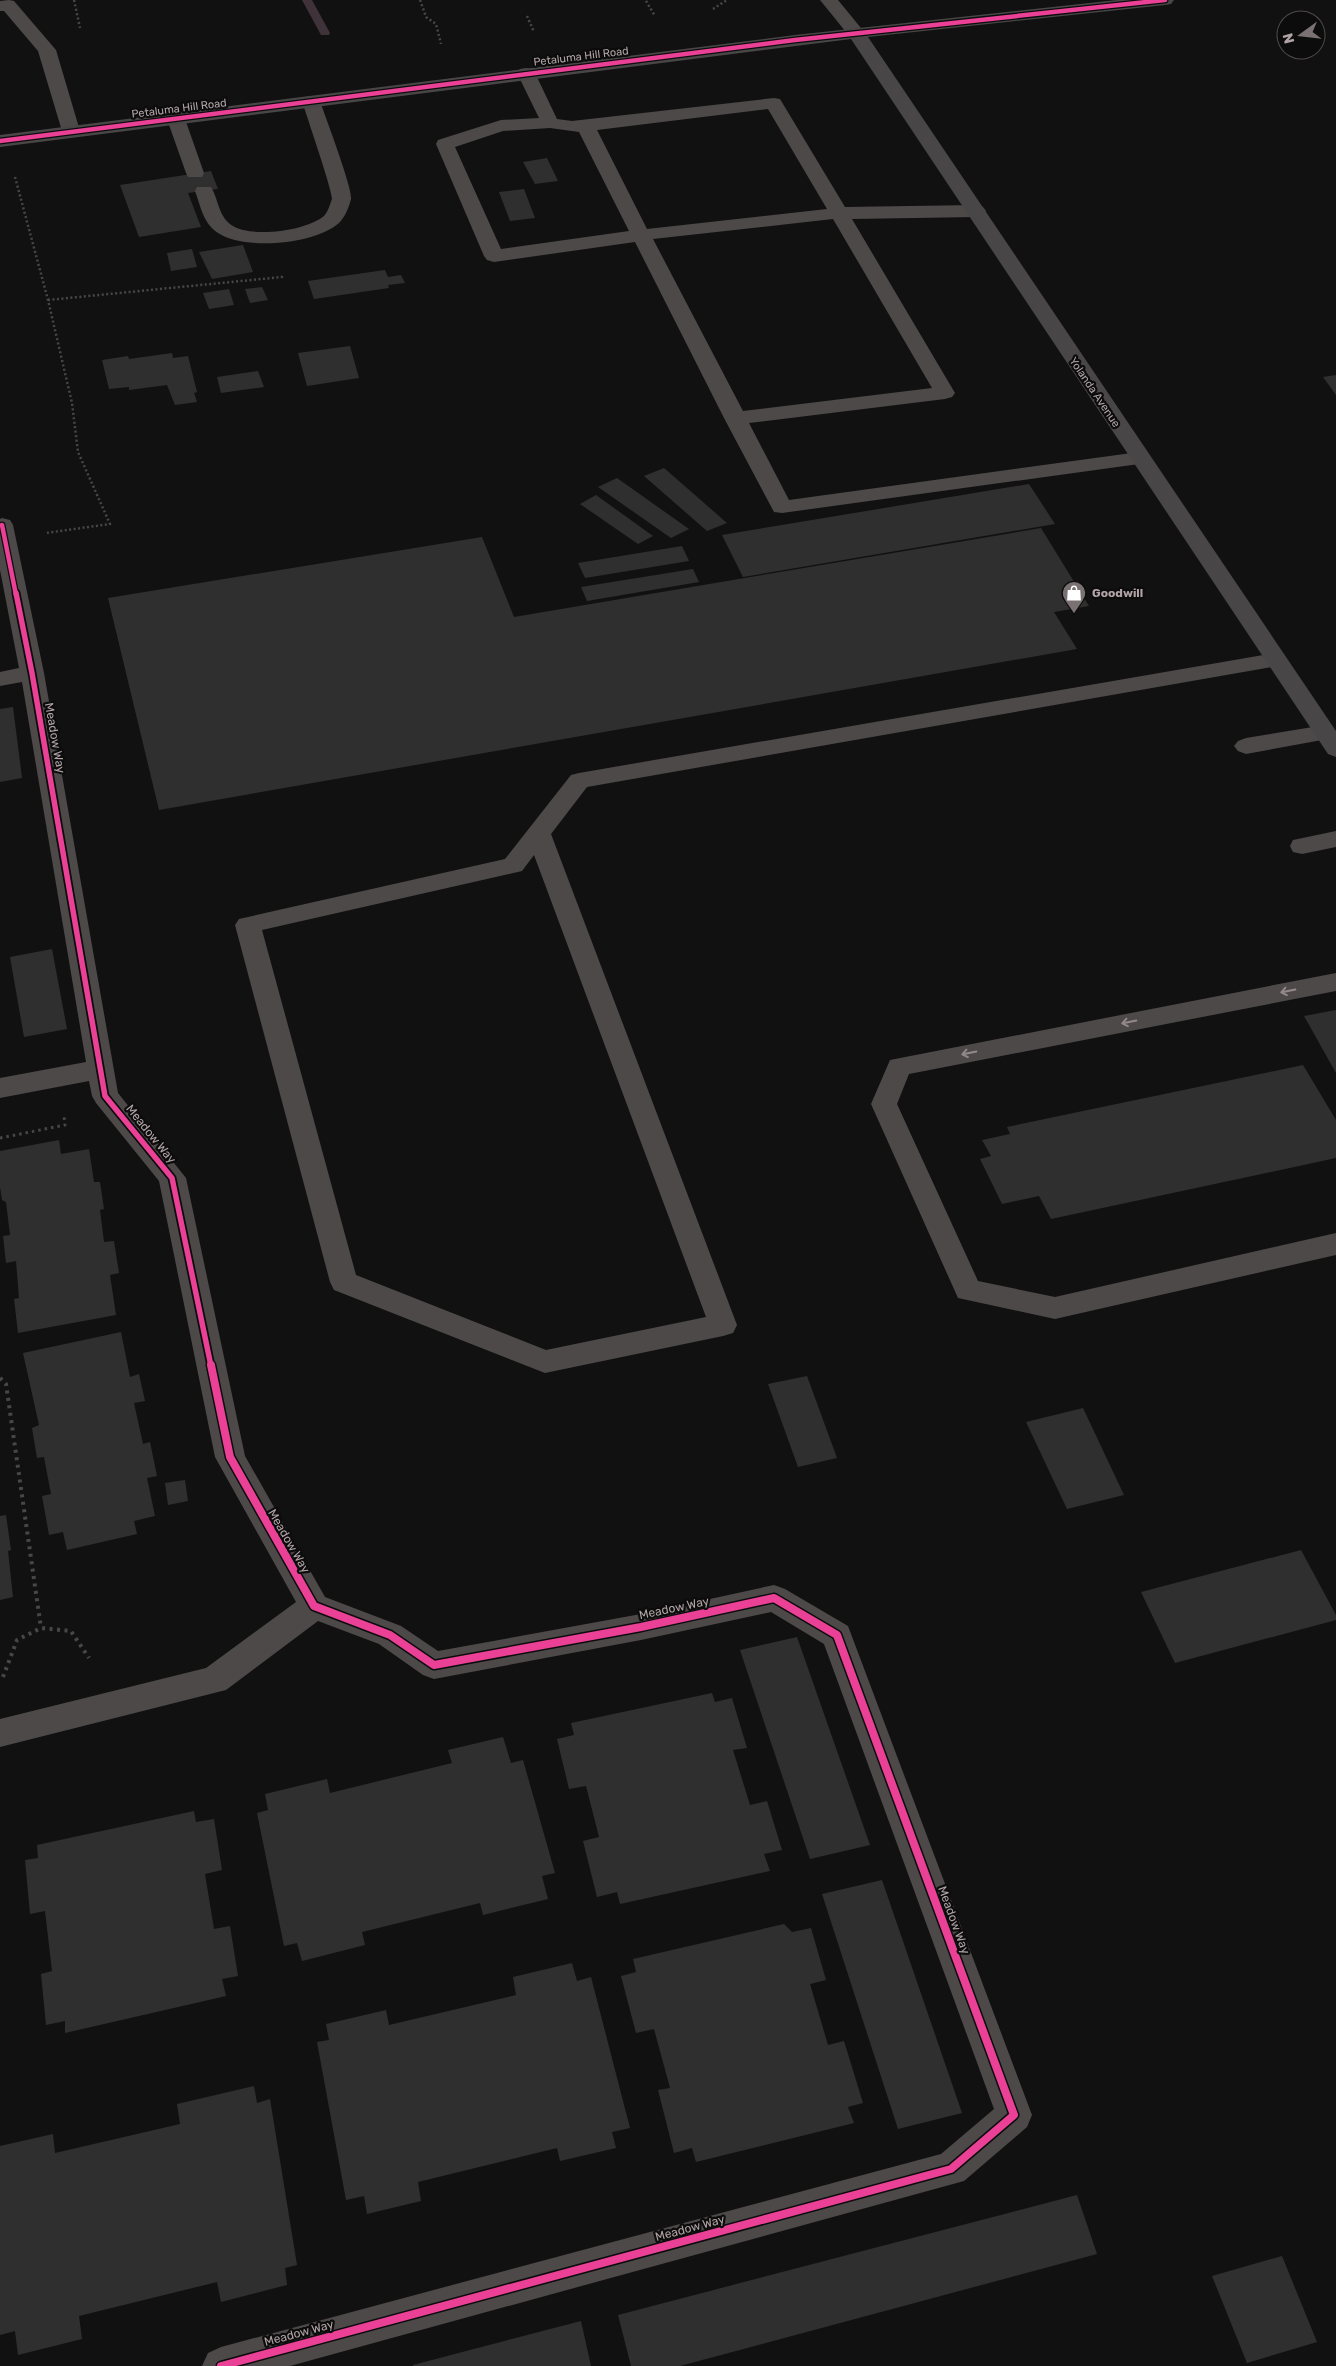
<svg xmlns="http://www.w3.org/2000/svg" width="1336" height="2366" font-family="Rubik,sans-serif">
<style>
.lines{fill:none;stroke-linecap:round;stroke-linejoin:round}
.stream{fill:#3f3238;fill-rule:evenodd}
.building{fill:#302f2f}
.path-far2{stroke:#484646;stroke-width:2.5;stroke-dasharray:2 2.5;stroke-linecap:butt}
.path-far1{stroke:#484646;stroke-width:3;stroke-dasharray:2.5 4;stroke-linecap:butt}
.path{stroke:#484646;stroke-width:4;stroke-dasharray:3 4.5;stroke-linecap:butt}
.service{fill:#4d4949;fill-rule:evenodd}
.minor{fill:#4d4949;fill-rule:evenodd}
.secondary{fill:#494647;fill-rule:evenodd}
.cycleway-far2-casing{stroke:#0d0c0c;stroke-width:7}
.cycleway-far1-casing{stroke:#0d0c0c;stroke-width:9}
.cycleway-casing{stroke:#0d0c0c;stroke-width:11}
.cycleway-far2{stroke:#ea4096;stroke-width:4.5}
.cycleway-far1{stroke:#ea4096;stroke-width:5.5}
.cycleway{stroke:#ea4096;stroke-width:8}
.oneway{stroke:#93898b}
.labels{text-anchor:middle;stroke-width:4.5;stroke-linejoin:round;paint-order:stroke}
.far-street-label{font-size:11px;fill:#b1a4a7;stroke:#0d0c0c}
.poi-label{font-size:12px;font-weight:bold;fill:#b1a4a7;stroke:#0d0c0c;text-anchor:start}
.street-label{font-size:12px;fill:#b1a4a7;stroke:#0d0c0c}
</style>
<rect width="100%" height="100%" fill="#121111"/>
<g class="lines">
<!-- stream -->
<polygon class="stream" points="302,0 312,0 330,33 329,35 321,35"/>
</g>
<!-- building -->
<g class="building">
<polygon points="547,158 558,181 535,184 523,162"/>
<polygon points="211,171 218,189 188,193 201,227 139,237 120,185"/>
<polygon points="524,189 535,218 510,221 499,192"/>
<polygon points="243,245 253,272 212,279 199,252"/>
<polygon points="192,249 197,267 171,271 167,253"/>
<polygon points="385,270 388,277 401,275 405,283 388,285 389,288 314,299 308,281"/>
<polygon points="262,287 268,300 250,303 245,289"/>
<polygon points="229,289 234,305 209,309 203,293"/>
<polygon points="350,346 359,378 307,386 298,353"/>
<polygon points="172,353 173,358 188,356 197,392 194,393 197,402 175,405 167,385 129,390 129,387 109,389 102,360 128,356 129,359"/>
<polygon points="258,371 264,387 221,393 217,377"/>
<polygon points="1336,375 1336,395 1323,377"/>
<polygon points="664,468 727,523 707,531 644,476"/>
<polygon points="617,478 689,529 671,538 598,487"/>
<polygon points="1029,484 1055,524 743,577 722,535"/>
<polygon points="596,495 653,536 638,544 580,504"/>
<polygon points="1041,528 1089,606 1054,612 1077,649 159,810 108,598 482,537 514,617"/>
<polygon points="682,546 689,561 585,578 578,563"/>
<polygon points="693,569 699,582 587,601 581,587"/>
<polygon points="13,707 22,778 0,782 0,709"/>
<polygon points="52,949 67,1029 24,1037 10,957"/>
<polygon points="1336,1010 1336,1073 1304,1016"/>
<polygon points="1303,1065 1336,1120 1336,1158 1051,1219 1039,1196 1002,1204 980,1159 991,1156 982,1140 1010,1134 1007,1127"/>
<polygon points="59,1140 61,1154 89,1149 94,1182 100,1182 104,1209 100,1210 104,1242 114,1241 119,1273 110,1275 116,1315 18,1333 14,1299 19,1298 16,1261 6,1263 3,1236 10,1235 6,1202 2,1200 0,1187 0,1151"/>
<polygon points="121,1332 130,1377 139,1374 145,1401 134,1403 143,1444 150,1442 157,1476 147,1478 155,1516 134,1521 137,1534 67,1550 63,1532 49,1535 42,1496 51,1494 44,1457 37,1458 32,1428 39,1425 23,1353"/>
<polygon points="807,1376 837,1458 798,1467 768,1384"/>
<polygon points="1083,1408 1124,1495 1067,1509 1026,1422"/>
<polygon points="185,1480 188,1501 168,1505 165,1483"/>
<polygon points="6,1515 11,1550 8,1551 13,1597 0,1600 0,1516"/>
<polygon points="1301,1550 1336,1615 1336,1620 1175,1663 1141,1592"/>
<polygon points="797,1637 870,1845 810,1859 740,1650"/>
<polygon points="712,1693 715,1702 732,1698 747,1748 733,1750 750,1805 767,1801 782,1850 764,1854 770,1871 620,1904 617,1892 597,1897 583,1841 599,1837 586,1786 569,1789 557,1739 574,1735 571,1723"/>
<polygon points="503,1737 511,1763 523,1760 555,1873 542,1876 548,1899 483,1915 480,1903 362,1932 365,1945 302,1961 297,1943 284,1946 257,1813 268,1810 265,1794 327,1779 330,1793 452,1763 448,1750"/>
<polygon points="194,1811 196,1822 214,1819 222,1870 205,1874 214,1929 230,1926 238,1976 222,1979 226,1996 65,2033 65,2021 46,2025 41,1974 52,1971 45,1911 30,1914 25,1860 38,1858 37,1845"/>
<polygon points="882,1880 962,2113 898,2129 822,1894"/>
<polygon points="784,1924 792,1932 811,1928 826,1980 810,1984 828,2045 844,2041 863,2103 848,2107 854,2123 696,2162 692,2148 674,2153 658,2090 670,2088 654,2029 636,2033 621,1976 636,1972 633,1959"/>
<polygon points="572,1963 577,1981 591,1977 630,2128 612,2132 616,2148 560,2161 557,2148 418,2182 421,2201 367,2214 364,2196 346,2200 317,2042 329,2040 326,2024 386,2010 389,2025 516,1995 513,1977"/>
<polygon points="254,2086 257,2103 270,2099 297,2265 285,2268 287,2285 221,2302 217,2282 79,2316 82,2339 18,2355 15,2331 0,2335 0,2146 53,2134 55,2153 180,2124 177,2104"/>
<polygon points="1077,2195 1097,2254 680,2366 631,2366 618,2315"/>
<polygon points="1282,2256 1317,2342 1247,2363 1212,2276"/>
<polygon points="581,2321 591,2366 413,2366 413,2365"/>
</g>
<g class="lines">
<!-- path-far2 -->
<g class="path-far2">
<polyline points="74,0 80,28"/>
<polyline points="420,0 426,17 436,24 441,44"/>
<polyline points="646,1 655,16"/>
<polyline points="713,9 727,0"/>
<polyline points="527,16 534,32"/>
<polyline points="15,177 48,300 72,403 78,452 110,524 46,533"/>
<polyline points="48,300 282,277 281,274"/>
</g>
<!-- path-far1 -->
<polyline class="path-far1" points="0,1138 65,1125 64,1116"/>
<!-- path -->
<g class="path">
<polyline points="0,1378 6,1384 41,1628"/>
<polyline points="3,1677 17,1640 41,1628 71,1631 89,1658"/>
</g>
<!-- service -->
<g class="service">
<polygon points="9,0 14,1 56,50 80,131 78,135 64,135 62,131 38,51 4,11 0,11 0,1"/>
<path d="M526,68l6,1 3,4 22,46 15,2 202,-23 6,1 65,108 131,-2 7,2 3,4 -3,4 -7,2 -124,2 103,174 -3,4 -7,2 -196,24 40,77 350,-48 8,1 3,5 -3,5 -8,1 -357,49 -8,-1 -50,-94 -89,-176 -141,20 -7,-2 -3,-4 -48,-112 2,-4 63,-20 38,-2 -22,-45 3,-4zM768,109l59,100 -180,20 -50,-99zM550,128l29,4 50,99 -128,18 -46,-102 48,-16zM833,219l99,169 -189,23 -90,-172z"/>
<path d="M311,96l6,1 3,4c5,15 33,88 31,98 -2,8 -6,18 -12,24 -23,21 -94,28 -121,10 -15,-10 -17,-26 -23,-42l2,-4h14c8,13 7,30 22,39 20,12 73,5 91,-10 4,-4 6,-12 8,-17 1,-7 -26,-85 -30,-98l3,-4z"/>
<polygon points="176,114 182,115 185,119 204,173 202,177 188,177 186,173 167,119 170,115"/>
<path d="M1275,653l8,2 3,5 -3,5 -696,122 -36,47 186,491 -4,8 -10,3 -178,37 -211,-83 -4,-8 -95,-357 4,-6 266,-60 66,-84 8,-2zM534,855l172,462 -160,33 -190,-75 -94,-345 260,-59z"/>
<polygon points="1325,725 1333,728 1336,732 1333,738 1246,754 1238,751 1234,746 1238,741 1246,738"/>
<polygon points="1336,831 1336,847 1302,854 1293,852 1290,846 1293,840"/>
<polygon points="1336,973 1336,991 909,1074 897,1104 978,1281 1055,1297 1336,1233 1336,1255 1055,1319 958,1298 871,1104 890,1060"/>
</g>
<!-- minor -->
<g class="minor">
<polygon points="820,0 838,0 865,33 862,37 850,37"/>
<polygon points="2,518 10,520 13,525 44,673 118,1093 186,1178 245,1456 325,1597 401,1626 438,1651 641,1614 774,1585 785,1589 848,1626 1032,2115 1027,2127 964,2181 290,2366 202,2366 208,2353 221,2347 941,2154 994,2109 824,1644 771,1612 641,1640 434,1679 423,1675 379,1644 318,1621 226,1690 0,1747 0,1719 206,1668 296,1602 215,1457 159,1181 96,1103 92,1096 89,1081 0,1098 0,1078 86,1062 22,682 0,686 0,672 19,668 0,570 0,519"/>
</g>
<!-- secondary -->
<polygon class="secondary" points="1117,0 1174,0 1171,4 1165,5 868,37 1336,731 1336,757 1328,754 851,39 0,147 0,135 795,35"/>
<!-- cycleway-far2 casing -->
<g class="cycleway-far2-casing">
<g id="cycleway-far2">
<polyline points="0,141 795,40 1165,0"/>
<polyline points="2,525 16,595"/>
</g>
</g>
<!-- cycleway-far1 casing -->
<g class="cycleway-far1-casing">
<polyline id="cycleway-far1" points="16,593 32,673 105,1096 172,1178 211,1366"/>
</g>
<!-- cycleway casing -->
<g class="cycleway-casing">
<polyline id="cycleway" points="211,1365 230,1457 314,1606 390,1635 434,1665 641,1627 774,1598 837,1635 1014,2115 951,2169 221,2366"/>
</g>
<!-- cycleway-far2 -->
<use href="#cycleway-far2" class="cycleway-far2"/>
<!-- cycleway-far1 -->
<use href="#cycleway-far1" class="cycleway-far1"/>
<!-- cycleway -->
<use href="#cycleway" class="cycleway"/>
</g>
<!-- one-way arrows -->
<defs><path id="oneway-shaft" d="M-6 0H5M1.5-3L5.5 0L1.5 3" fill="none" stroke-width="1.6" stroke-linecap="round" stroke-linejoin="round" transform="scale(1.25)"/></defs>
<g class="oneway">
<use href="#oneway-shaft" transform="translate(1288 991) rotate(169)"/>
<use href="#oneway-shaft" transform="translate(1129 1022) rotate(169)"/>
<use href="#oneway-shaft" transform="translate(969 1053) rotate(169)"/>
</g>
<!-- icons -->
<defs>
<g id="shop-pin" transform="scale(1.25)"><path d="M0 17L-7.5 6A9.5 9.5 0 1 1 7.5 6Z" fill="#797172" stroke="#0d0c0c"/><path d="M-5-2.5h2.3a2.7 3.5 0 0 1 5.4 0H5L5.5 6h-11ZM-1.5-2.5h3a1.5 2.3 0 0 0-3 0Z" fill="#fff"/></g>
</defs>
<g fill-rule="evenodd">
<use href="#shop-pin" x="1074" y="593"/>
</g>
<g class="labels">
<!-- far-street labels -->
<g class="far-street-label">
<text transform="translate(581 56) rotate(-7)" y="4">Petaluma Hill Road</text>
<text transform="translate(179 108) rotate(-7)" y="4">Petaluma Hill Road</text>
<text transform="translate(1095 392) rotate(56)" y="4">Yolanda Avenue</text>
</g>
<!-- poi labels -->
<g class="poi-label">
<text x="1092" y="597">Goodwill</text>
</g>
<!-- street labels -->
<g class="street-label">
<text transform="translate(55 738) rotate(80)" y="4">Meadow Way</text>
<text transform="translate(151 1134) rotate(51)" y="4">Meadow Way</text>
<text transform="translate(289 1541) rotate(60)" y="4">Meadow Way</text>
<text transform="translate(674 1608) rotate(-12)" y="4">Meadow Way</text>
<text transform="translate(954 1920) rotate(70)" y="4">Meadow Way</text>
<text transform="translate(690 2228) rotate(-15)" y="4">Meadow Way</text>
<text transform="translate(299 2333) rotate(-15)" y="4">Meadow Way</text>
</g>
</g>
<!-- north arrow -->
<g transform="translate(1301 35) rotate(255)"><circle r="24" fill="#0d0c0c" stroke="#4f494a"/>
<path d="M0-4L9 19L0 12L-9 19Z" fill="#797172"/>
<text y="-8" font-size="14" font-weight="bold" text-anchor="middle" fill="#b1a4a7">N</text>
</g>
</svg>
